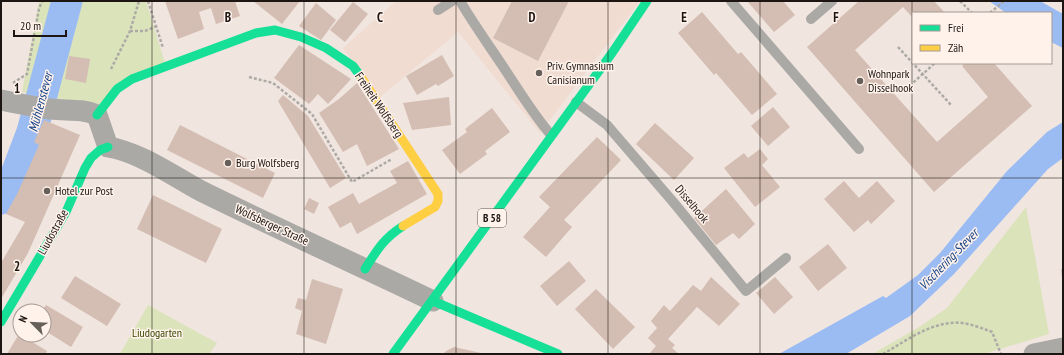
<svg xmlns="http://www.w3.org/2000/svg" width="1064" height="355" font-family="'PT Sans Narrow',sans-serif">
<style>
.built{fill:#f1dcd1}
.green{fill:#dbe3bb}
.water{fill:#9bbcf3}
.lines{fill:none;stroke-linecap:round;stroke-linejoin:round}
.river{stroke:#9bbcf3;stroke-width:31}
.building{fill:#d4bdb2}
.path{stroke:#adaaa6;stroke-width:2.5;stroke-dasharray:3 2;stroke-linecap:butt}
.lane{stroke:#aaa9a6;stroke-width:10}
.street{stroke:#aaa9a6;stroke-width:21}
.fast{stroke:#16e098;stroke-width:9}
.slow{stroke:#ffcf43;stroke-width:9}
.grid{fill:none;stroke:#1c1511;stroke-width:1;stroke-opacity:0.55}
.poi-dot{fill:#665e59;stroke:#fff2eb;stroke-width:1.5}
.labels{text-anchor:middle;stroke-width:3;stroke-linejoin:round;paint-order:stroke}
.shield{fill:#fff2eb;stroke:#605752;stroke-width:1}
.shield-label{font-size:11px;font-weight:bold;fill:#1c1511}
.poi-label{font-size:12px;fill:#1c1511;stroke:#fff2eb;text-anchor:start}
.street-label{font-size:12px;fill:#1c1511;stroke:#fff2eb}
.park-label{font-size:12px;fill:#374900;stroke:#fff2eb}
.water-label{font-size:13px;font-style:italic;fill:#134187;stroke:#fff2eb}
.grid-label{font-size:13px;text-anchor:middle;font-weight:bold;fill:#1c1511;stroke:#fff2eb;stroke-width:3;stroke-linejoin:round;paint-order:stroke}
</style>
<rect width="100%" height="100%" fill="#f0e5df"/>
<!-- built -->
<polygon class="built" points="396,1 640,1 540,133 458,32 379,98 343,48"/>
<!-- green -->
<g class="green">
<polygon points="39,1 62,1 38,95 22,92"/>
<polygon points="71,1 146,1 165,63 98,105 46,97"/>
<polygon points="1026,207 1049,334 984,354 872,354 916,329 947,308"/>
<polygon points="148,305 217,343 209,354 120,354"/>
</g>
<!-- water -->
<g class="water">
<polygon points="989,1 1040,1 1063,14 1063,48 1051,42 1051,13 1006,13"/>
<polygon points="1063,122 1063,158 1048,169 954,274 910,316 846,354 779,354 883,296 886,298 918,275 940,253 1007,171 1047,132"/>
</g>
<g class="lines">
<!-- river -->
<polyline class="river" points="1,199 16,174 32,132 67,1"/>
</g>
<!-- building -->
<g class="building">
<polygon points="165,1 235,1 240,16 216,24 211,8 199,12 204,29 178,39"/>
<polygon points="253,1 300,1 282,24"/>
<polygon points="512,1 569,1 538,61 493,38"/>
<polygon points="747,1 783,1 795,15 774,32"/>
<polygon points="859,1 934,1 945,13 913,13 913,18 903,7 855,50 937,142 988,97 962,66 965,63 994,63 1032,106 934,192 807,47"/>
<polygon points="353,2 368,14 345,42 330,30"/>
<polygon points="316,3 336,20 321,40 299,26"/>
<polygon points="702,12 738,54 741,52 777,94 752,115 716,73 714,75 678,33"/>
<polygon points="299,45 351,79 328,104 318,94 309,104 274,78"/>
<polygon points="442,55 454,76 438,86 436,84 417,95 406,76"/>
<polygon points="69,56 90,59 86,83 65,79"/>
<polygon points="357,83 399,149 367,166 357,144 343,152 319,113 339,99"/>
<polygon points="283,95 308,116 346,178 330,188 278,101"/>
<polygon points="449,97 451,125 412,130 403,103"/>
<polygon points="773,107 790,127 768,146 751,126"/>
<polygon points="492,108 510,132 485,151 487,154 460,174 442,150 467,132 465,129"/>
<polygon points="44,120 80,135 28,253 1,299 1,263 25,222 6,214 17,194 39,145 34,142"/>
<polygon points="655,123 694,158 674,180 636,144"/>
<polygon points="180,125 275,173 263,198 167,150"/>
<polygon points="597,137 621,160 564,220 572,227 546,257 523,237 550,207 539,197"/>
<polygon points="760,149 768,159 762,165 780,187 755,207 724,168 744,153 748,158"/>
<polygon points="408,161 427,194 357,234 351,222 340,228 328,207 353,193 359,204 397,183 390,171"/>
<polygon points="844,181 859,198 877,181 895,201 871,224 868,220 854,232 824,199"/>
<polygon points="726,189 755,224 739,239 733,233 716,245 694,218"/>
<polygon points="153,195 222,229 206,263 137,229"/>
<polygon points="309,198 319,203 314,214 304,209"/>
<polygon points="828,244 847,268 818,291 799,267"/>
<polygon points="569,261 586,281 557,306 540,286"/>
<polygon points="1061,269 1063,269 1063,278 1062,278"/>
<polygon points="75,276 121,304 107,326 61,298"/>
<polygon points="711,277 740,304 719,326 697,307 668,339 675,345 672,348 679,354 649,354 656,346 648,338 657,328 651,321 664,305 670,311 693,285 701,291"/>
<polygon points="775,277 793,297 774,314 756,293"/>
<polygon points="312,279 343,289 326,344 296,334 302,311 295,308 298,298 306,300"/>
<polygon points="596,289 635,327 613,349 575,309"/>
<polygon points="46,305 83,327 71,347 44,330 44,311 42,311"/>
<polygon points="19,334 47,351 46,354 7,354"/>
<polygon points="454,347 481,353 481,354 443,354 446,351"/>
</g>
<g class="lines">
<!-- path -->
<g class="path">
<polyline points="148,1 163,48"/>
<polyline points="960,1 972,13"/>
<polyline points="990,13 1004,1"/>
<polyline points="130,31 145,31 157,26"/>
<polyline points="898,47 952,106"/>
<polyline points="111,69 130,31 139,1"/>
<polyline points="249,77 273,83 312,114 352,182 392,159"/>
<polyline points="13,83 27,74 39,9 42,1"/>
<polyline points="906,89 935,63"/>
<path d="M883,354c21,-12 42,-28 67,-31 14,-2 29,4 42,9l9,22"/>
</g>
<!-- lane -->
<g class="lane">
<path d="M460,1c13,22 28,43 42,64 16,24 30,48 49,70"/>
<polyline points="731,1 859,149"/>
<polyline points="438,10 452,1"/>
<polyline points="811,19 832,1"/>
<polyline points="576,102 607,125 674,203 746,291 786,258"/>
</g>
<!-- street -->
<g class="street">
<path d="M1,100c16,3 33,7 49,9 18,2 30,-1 47,6l11,32c32,5 65,29 93,44 77,38 155,73 232,110"/>
<polyline points="1034,354 1063,348"/>
</g>
<!-- fast -->
<g class="fast">
<polyline points="97,115 117,89 132,79 256,33 275,30 301,37 326,48 353,66 361,77"/>
<path d="M365,269c12,-19 18,-30 38,-43"/>
<polyline points="433,301 558,354"/>
<polyline points="1,322 66,212 85,168 91,158 100,150 108,147"/>
<polyline points="393,354 612,53 647,1"/>
</g>
<!-- slow -->
<polyline class="slow" points="361,77 438,194 438,201 435,207 403,226"/>
</g>
<!-- grid -->
<path class="grid" d="M152,1v353M304,1v353M456,1v353M608,1v353M760,1v353M912,1v353M1,178h1062"/>
<!-- markers -->
<g class="poi-dot">
<circle cx="539" cy="73" r="4"/>
<circle cx="860" cy="81" r="4"/>
<circle cx="228" cy="163" r="4"/>
<circle cx="47" cy="191" r="4"/>
</g>
<g class="labels">
<!-- shield labels -->
<rect class="shield" x="478" y="209" width="28" height="18" rx="3"/>
<g class="shield-label">
<text x="492" y="222">B 58</text>
</g>
<!-- poi labels -->
<g class="poi-label">
<text x="547" y="70">Priv. Gymnasium<tspan x="547" dy="14">Canisianum</tspan></text>
<text x="868" y="78">Wohnpark<tspan x="868" dy="14">Disselhook</tspan></text>
<text x="236" y="167">Burg Wolfsberg</text>
<text x="55" y="195">Hotel zur Post</text>
</g>
<!-- street labels -->
<g class="street-label">
<text transform="translate(379 105) rotate(56)" y="4">Freiheit Wolfsberg</text>
<text transform="translate(692 204) rotate(50)" y="4">Disselhook</text>
<text transform="translate(272 225) rotate(25)" y="4">Wolfsberger Straße</text>
<text transform="translate(53 232) rotate(-61)" y="4">Liudostraße</text>
</g>
<!-- park labels -->
<g class="park-label">
<text x="157" y="337">Liudogarten</text>
</g>
<!-- water labels -->
<g class="water-label">
<text transform="translate(40 102) rotate(-75)" y="5">Mühlenstever</text>
<text transform="translate(948 259) rotate(-46)" y="5">Vischering-Stever</text>
</g>
</g>
<g class="grid-label">
<text x="228" y="22">B</text>
<text x="380" y="22">C</text>
<text x="532" y="22">D</text>
<text x="684" y="22">E</text>
<text x="836" y="22">F</text>
<text x="17" y="93">1</text>
<text x="17" y="271">2</text>
</g>
<!-- border -->
<rect width="1064" height="355" fill="none" stroke="#1c1511" stroke-width="4"/>
<!-- legend -->
<rect x="912" y="12" width="140" height="52" fill="#fff2eb" stroke="#a49a94"/>
<rect x="920" y="25" width="20" height="6" fill="#16e098" stroke="#a49a94"/>
<text x="948" y="32" font-size="12" fill="#1c1511">Frei</text>
<rect x="920" y="45" width="20" height="6" fill="#ffcf43" stroke="#a49a94"/>
<text x="948" y="52" font-size="12" fill="#1c1511">Zäh</text>
<!-- north arrow -->
<g transform="translate(32 323) rotate(294)"><circle r="19" fill="#fff2eb" stroke="#a49a94"/>
<path d="M0-3L7 15L0 10L-7 15Z" fill="#665e59"/>
<text y="-6" font-size="11" font-weight="bold" text-anchor="middle" fill="#1c1511">N</text>
</g>
<!-- scale -->
<path d="M14 30v6h52v-6" fill="none" stroke="#1c1511" stroke-width="2"/>
<text x="20" y="30" font-size="12" fill="#1c1511" stroke="#fff2eb" stroke-width="3" paint-order="stroke">20 m</text>
</svg>
